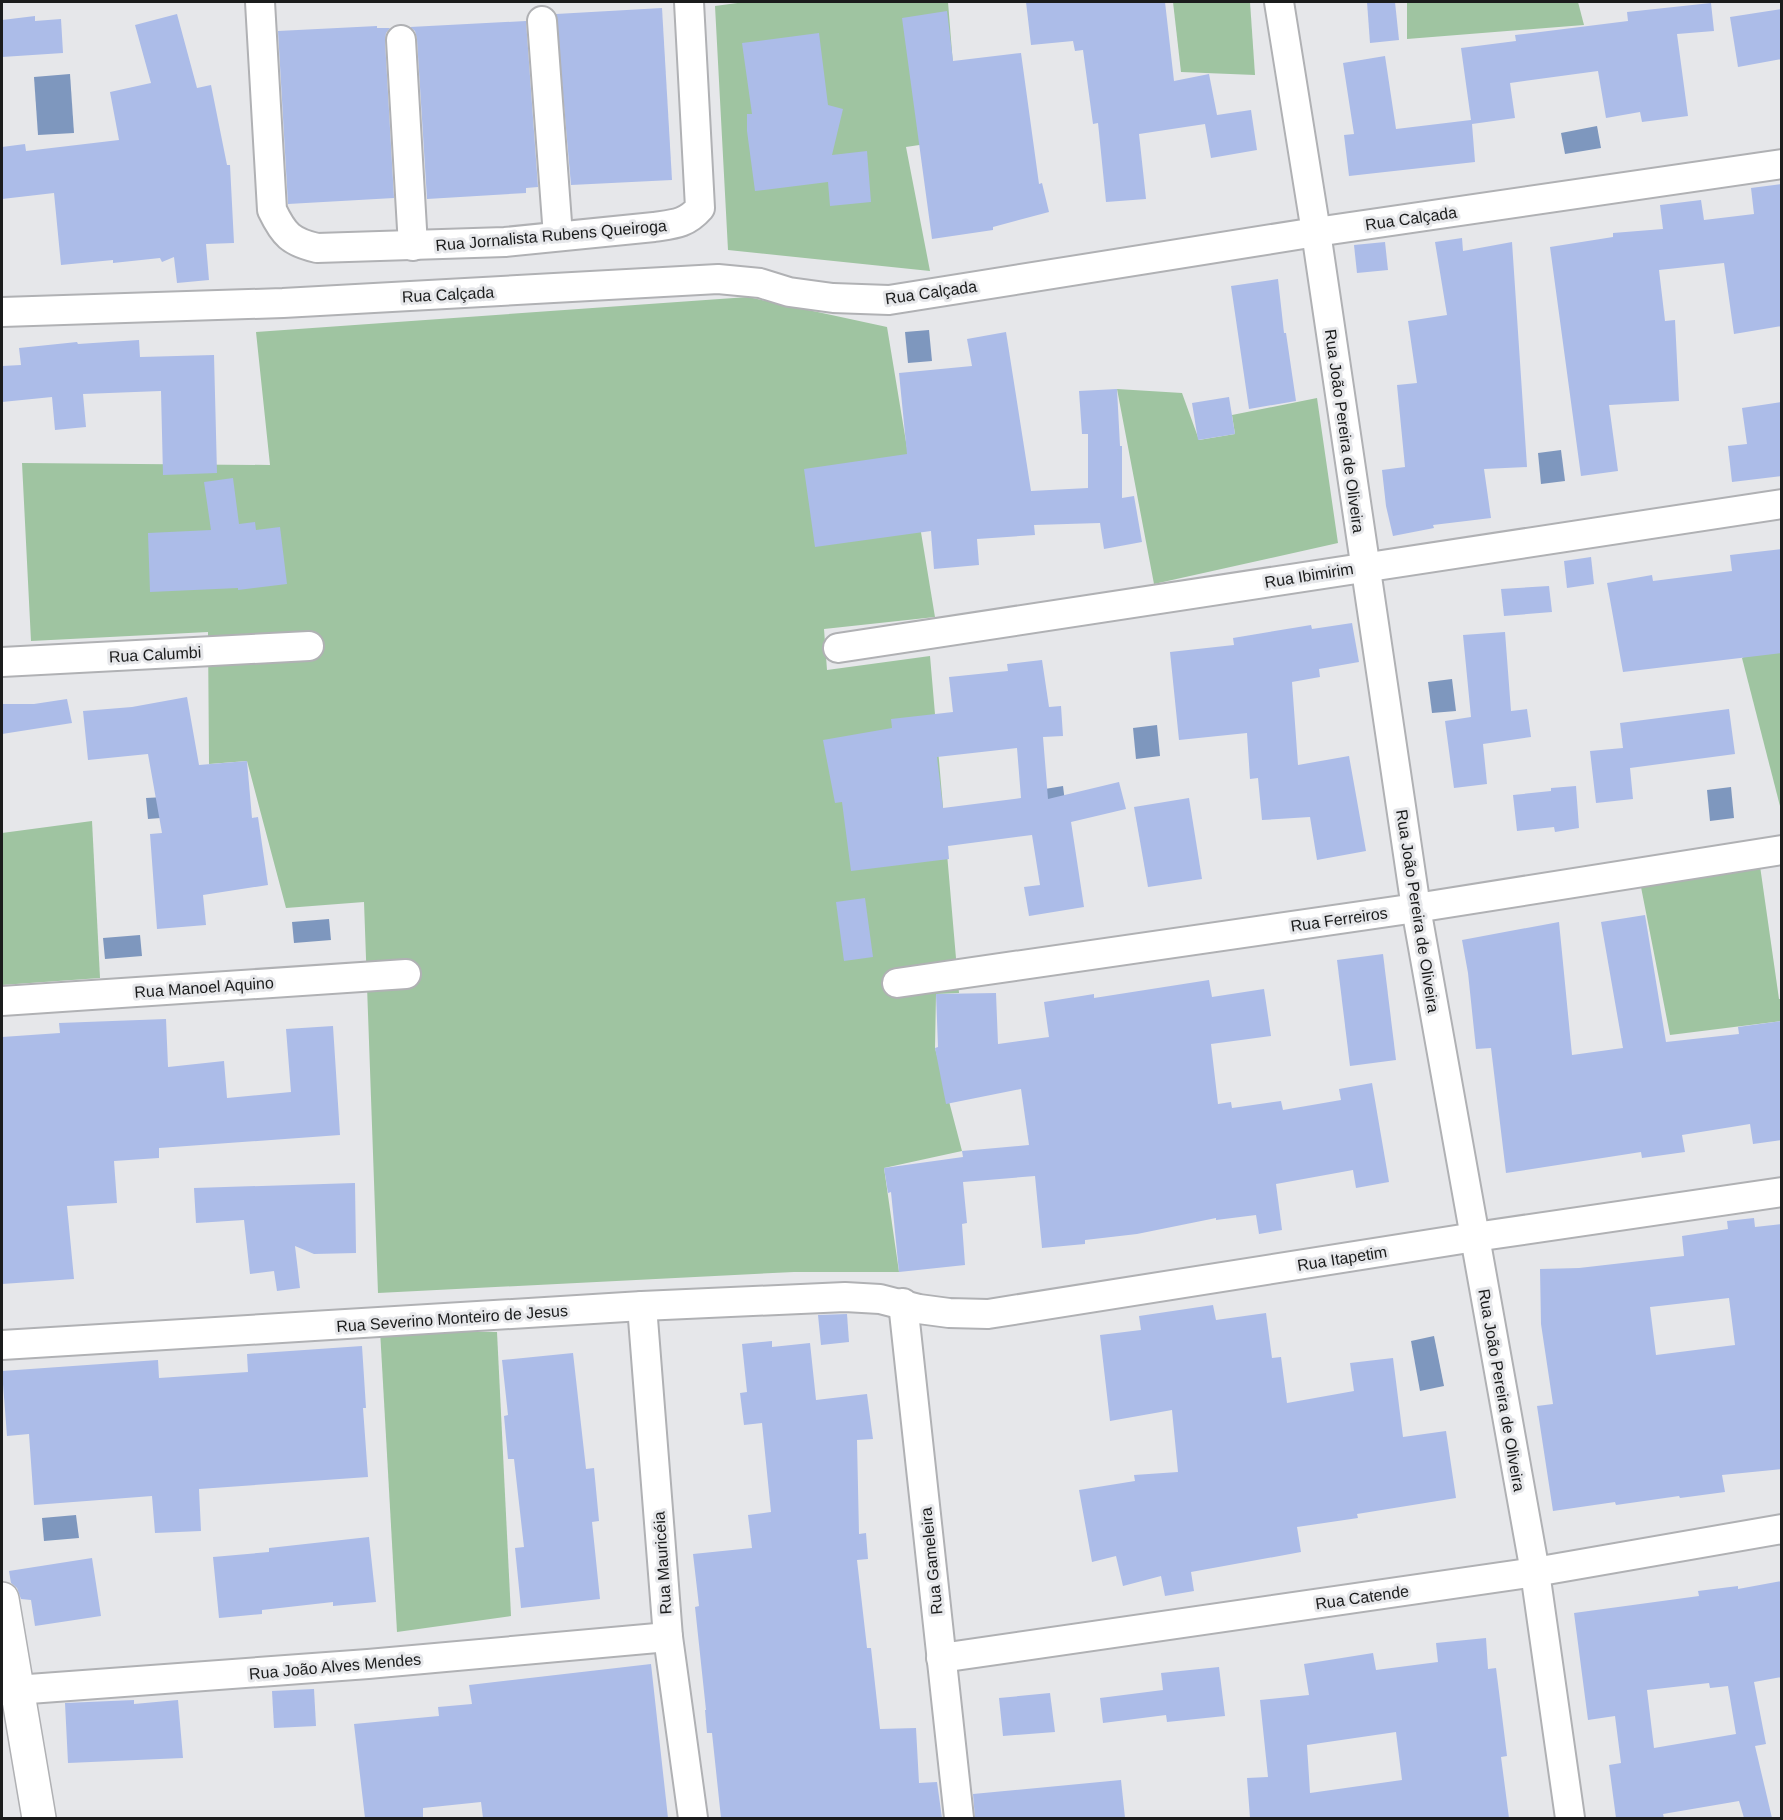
<svg xmlns="http://www.w3.org/2000/svg" width="1783" height="1820" font-family="Arial,sans-serif">
<style>
.green{fill:#9fc4a1}
.water{fill:#7e97be}
.building{fill:#acbce8;fill-rule:evenodd}
.lines{fill:none;stroke-linecap:round;stroke-linejoin:round}
.street-casing{stroke:#b0b1b4;stroke-width:32}
.primary-casing{stroke:#b0b1b4;stroke-width:36}
.street{stroke:#fff;stroke-width:28}
.primary{stroke:#fff;stroke-width:33}
.labels{text-anchor:middle;stroke-width:6;stroke-linejoin:round;paint-order:stroke}
.street-label{font-size:16px;fill:#1b1c1c;stroke:#e6e7ea}
</style>
<rect width="100%" height="100%" fill="#e6e7ea"/>
<!-- green -->
<g class="green">
<polygon points="745,2 948,2 959,139 906,147 930,271 728,250 715,6"/>
<polygon points="1173,2 1250,2 1255,75 1181,72"/>
<polygon points="1407,2 1578,2 1584,25 1407,39"/>
<polygon points="748,297 887,327 935,617 824,629 827,670 930,656 959,993 936,994 935,1048 962,1151 884,1168 899,1272 794,1272 378,1293 364,902 286,908 247,761 209,764 208,632 31,641 22,463 270,465 256,332"/>
<polygon points="1117,389 1182,393 1199,440 1235,434 1232,415 1317,398 1338,543 1154,584"/>
<polygon points="1781,635 1781,810 1742,658"/>
<polygon points="92,821 100,978 2,985 2,833"/>
<polygon points="1760,866 1779,999 1781,999 1781,1021 1670,1035 1641,887"/>
<polygon points="380,1330 497,1332 511,1616 397,1632"/>
</g>
<!-- water -->
<g class="water">
<polygon points="70,74 74,133 38,135 34,77"/>
<polygon points="1597,126 1601,148 1565,154 1561,133"/>
<polygon points="929,330 932,361 908,363 905,332"/>
<polygon points="1561,450 1565,481 1541,484 1538,453"/>
<polygon points="1452,679 1456,711 1432,713 1428,682"/>
<polygon points="1157,725 1160,756 1136,759 1133,728"/>
<polygon points="1063,786 1067,818 1043,821 1039,790"/>
<polygon points="1731,787 1734,818 1710,821 1707,790"/>
<polygon points="183,796 185,816 148,819 146,798"/>
<polygon points="329,919 331,940 294,943 292,922"/>
<polygon points="140,935 142,956 105,959 103,938"/>
<polygon points="1434,1336 1444,1386 1420,1391 1411,1341"/>
<polygon points="76,1515 79,1538 44,1541 42,1518"/>
</g>
<!-- building -->
<g class="building">
<polygon points="1026,2 1165,2 1174,81 1209,74 1217,115 1251,110 1257,150 1211,158 1205,124 1139,134 1146,199 1106,202 1098,123 1093,124 1083,50 1075,51 1073,41 1031,45"/>
<polygon points="1367,2 1395,2 1399,40 1370,43"/>
<polygon points="1711,3 1714,31 1677,34 1688,116 1642,122 1640,112 1606,118 1598,71 1510,83 1515,118 1472,124 1475,162 1349,176 1344,135 1354,134 1343,63 1385,56 1396,129 1471,120 1461,48 1516,41 1515,35 1628,21 1627,12"/>
<polygon points="662,8 672,180 571,185 556,14"/>
<polygon points="1782,9 1782,59 1738,67 1730,17"/>
<polygon points="947,11 953,61 1021,53 1039,184 1042,183 1049,212 993,227 993,230 932,239 902,18"/>
<polygon points="177,14 197,88 211,85 227,165 230,165 234,243 206,244 209,280 177,283 174,257 162,262 160,258 113,263 113,260 61,265 54,193 2,199 2,147 25,144 26,151 119,140 110,92 151,83 135,25"/>
<polygon points="35,16 35,21 61,19 63,53 2,57 2,20"/>
<polygon points="526,21 538,187 526,188 526,193 427,199 417,39 415,31 410,27"/>
<polygon points="377,26 377,28 390,28 386,33 385,41 394,198 288,204 278,31"/>
<polygon points="819,33 828,105 843,109 832,155 867,151 871,202 830,206 828,182 755,191 747,131 747,114 752,114 742,43"/>
<polygon points="1782,184 1782,326 1734,334 1724,263 1659,270 1665,321 1675,320 1679,401 1609,405 1618,471 1581,476 1550,247 1613,237 1613,233 1663,229 1660,205 1701,200 1704,220 1754,214 1751,188"/>
<polygon points="1462,238 1463,251 1512,242 1527,467 1484,469 1491,518 1433,525 1434,528 1393,536 1386,506 1382,470 1405,467 1397,385 1417,383 1408,321 1447,315 1435,242"/>
<polygon points="1385,242 1388,270 1357,273 1354,245"/>
<polygon points="1278,279 1284,333 1286,333 1296,401 1249,409 1231,286"/>
<polygon points="1006,332 1031,491 1088,488 1088,434 1082,434 1079,391 1117,389 1120,446 1122,446 1122,498 1134,496 1142,542 1104,549 1100,523 1034,525 1035,535 977,539 979,565 934,569 931,531 815,547 804,469 907,454 899,373 972,366 967,339"/>
<polygon points="139,340 140,357 214,355 217,473 163,475 161,391 83,394 86,427 55,430 52,397 2,402 2,366 21,365 19,348 77,342 78,344"/>
<polygon points="1229,397 1235,434 1198,440 1192,403"/>
<polygon points="1782,402 1782,476 1732,482 1728,446 1747,444 1742,408"/>
<polygon points="233,478 239,524 255,522 256,530 280,527 287,584 238,590 238,588 150,592 148,533 211,530 204,482"/>
<polygon points="1782,549 1782,653 1623,672 1607,583 1652,575 1653,581 1732,571 1730,555"/>
<polygon points="1591,557 1594,584 1567,588 1564,561"/>
<polygon points="1549,586 1552,612 1504,616 1501,589"/>
<polygon points="1352,623 1359,662 1319,669 1320,677 1292,682 1298,765 1349,756 1366,851 1317,860 1310,817 1262,820 1258,778 1250,779 1247,733 1179,740 1170,652 1234,645 1233,638 1311,625 1312,629"/>
<polygon points="1505,632 1511,711 1527,709 1531,737 1483,744 1487,784 1454,788 1445,721 1471,717 1463,635"/>
<path d="M1042,660l7,47 12,-1 2,30 -20,1 5,62 71,-17 7,27 -55,13 13,85 -55,9 -5,-29 16,-2 -8,-50 -84,11 1,13 -98,12 -9,-69 -7,1 -12,-63 69,-12 -1,-9 62,-7 -4,-35 59,-6 -1,-7zM1017,748l4,50 -78,10 -6,-51z"/>
<polygon points="187,697 199,765 247,761 252,818 258,817 268,885 203,895 206,925 157,929 150,834 162,833 148,754 88,760 83,711 132,707"/>
<polygon points="67,699 72,723 2,734 2,704 34,704"/>
<polygon points="1729,709 1735,754 1630,768 1633,799 1596,803 1590,751 1623,748 1620,723"/>
<polygon points="1576,786 1579,828 1555,832 1554,827 1517,831 1513,795 1551,791 1551,788"/>
<polygon points="1189,798 1202,879 1148,887 1134,807"/>
<polygon points="865,898 873,957 844,961 836,902"/>
<polygon points="1645,915 1666,1042 1739,1034 1738,1027 1782,1021 1782,1140 1753,1144 1750,1124 1682,1135 1685,1152 1642,1158 1641,1152 1506,1173 1491,1048 1476,1049 1468,973 1462,940 1559,922 1572,1055 1623,1048 1601,922"/>
<polygon points="1383,954 1396,1060 1350,1066 1337,960"/>
<polygon points="1209,980 1212,997 1264,989 1271,1036 1211,1044 1218,1104 1231,1102 1232,1108 1281,1101 1283,1110 1341,1100 1339,1089 1372,1083 1389,1182 1356,1188 1353,1170 1276,1184 1282,1230 1259,1234 1256,1215 1216,1220 1216,1218 1137,1234 1085,1240 1085,1244 1042,1248 1035,1176 963,1182 967,1223 962,1224 965,1265 899,1272 891,1192 888,1193 884,1168 963,1157 962,1151 1029,1145 1021,1089 946,1104 935,1048 938,1047 936,994 996,993 998,1044 1049,1037 1044,1002 1094,994 1094,998"/>
<polygon points="166,1019 168,1067 224,1061 227,1098 291,1092 286,1029 333,1026 340,1135 159,1148 159,1158 114,1161 117,1203 67,1206 74,1279 2,1284 2,1037 60,1033 59,1023"/>
<polygon points="355,1183 356,1253 314,1254 295,1246 300,1288 277,1291 274,1271 250,1274 244,1220 196,1223 194,1188"/>
<path d="M1754,1218l1,9 27,-3v245l-60,6 3,17 -45,6 -1,-2 -63,9 -1,-3 -62,9 -16,-105 16,-2 -12,-80 -1,-55 39,-1 105,-12 -2,-20 46,-7 -1,-8zM1729,1298l6,47 -79,10 -6,-48z"/>
<polygon points="1213,1305 1216,1320 1266,1313 1272,1358 1281,1357 1287,1403 1354,1391 1350,1363 1393,1358 1403,1437 1446,1431 1456,1498 1357,1514 1358,1518 1297,1527 1301,1552 1191,1572 1194,1591 1165,1596 1161,1576 1123,1586 1116,1556 1092,1562 1079,1490 1135,1481 1134,1475 1178,1472 1172,1410 1110,1421 1100,1335 1141,1330 1139,1316"/>
<polygon points="847,1314 849,1342 821,1345 818,1315"/>
<polygon points="772,1341 772,1347 810,1343 816,1400 867,1394 873,1439 857,1440 859,1534 866,1533 868,1559 857,1560 867,1648 871,1648 880,1729 916,1728 919,1783 937,1782 942,1818 721,1818 712,1733 707,1733 705,1710 706,1710 695,1607 699,1606 693,1554 752,1548 748,1515 771,1512 762,1423 744,1425 740,1393 747,1392 742,1344"/>
<polygon points="362,1346 366,1408 363,1408 368,1477 199,1489 201,1531 155,1533 152,1496 34,1505 29,1434 7,1436 2,1371 158,1360 159,1378 248,1372 247,1354"/>
<polygon points="573,1353 586,1469 594,1468 599,1521 592,1522 600,1599 521,1608 515,1548 524,1547 514,1459 508,1459 504,1416 508,1415 502,1360"/>
<polygon points="369,1537 376,1602 333,1606 333,1602 262,1610 262,1614 219,1618 213,1557 269,1552 269,1548"/>
<polygon points="92,1558 101,1616 35,1626 31,1600 21,1599 17,1588 11,1583 9,1571"/>
<path d="M1782,1581v96l-28,5 12,62 -11,2 17,72h-28l-5,-17 -76,13 1,4h-48l-7,-53 12,-2 -6,-47 -27,4 -14,-107 125,-17 -1,-5 40,-5v3zM1709,1683l1,5 18,-2 8,48 -82,14 -7,-58z"/>
<path d="M1486,1638l2,31 8,-1 11,88 -6,1 8,61h-259l-3,-40 21,-1 -8,-77 49,-5 -5,-31 69,-11 3,17 62,-8 -2,-19zM1396,1732l6,48 -92,13 -3,-48z"/>
<polygon points="651,1664 668,1818 483,1818 481,1802 423,1808 423,1818 365,1818 354,1724 439,1716 438,1707 472,1704 469,1685"/>
<polygon points="1219,1667 1225,1716 1167,1722 1166,1715 1103,1723 1100,1698 1163,1690 1161,1673"/>
<polygon points="314,1689 316,1726 274,1728 272,1691"/>
<polygon points="1050,1693 1055,1732 1003,1736 999,1698"/>
<polygon points="134,1700 134,1704 178,1700 183,1758 68,1763 65,1703"/>
<polygon points="1121,1780 1125,1818 975,1818 973,1794"/>
</g>
<g class="lines">
<!-- street casing -->
<g class="street-casing">
<g id="street">
<path d="M260,2l12,208c12,25 19,32 45,38l188,-6 149,-15c20,-3 32,-3 46,-19l-11,-206"/>
<polyline points="1279,2 1316,232 1416,908 1535,1572 1570,1818"/>
<polyline points="542,21 558,236"/>
<polyline points="401,40 413,246"/>
<polyline points="2,312 283,303 718,279 760,283 789,292 833,298 889,300 1316,232 1782,164"/>
<polyline points="838,648 1782,504"/>
<polyline points="2,662 309,646"/>
<polyline points="897,983 1416,908 1782,850"/>
<polyline points="2,1001 406,974"/>
<polyline points="903,1303 959,1818"/>
<polyline points="642,1306 668,1637 693,1818"/>
<polyline points="2,1345 642,1306 845,1297 880,1299 919,1309 949,1313 988,1314 1475,1237 1782,1192"/>
<polyline points="941,1658 1535,1572 1782,1529"/>
<polyline points="2,1691 368,1664 668,1637"/>
</g>
</g>
<!-- primary casing -->
<g class="primary-casing">
<polyline id="primary" points="2,1599 39,1818"/>
</g>
<!-- street -->
<use href="#street" class="street"/>
<!-- primary -->
<use href="#primary" class="primary"/>
</g>
<g class="labels">
<!-- street labels -->
<g class="street-label">
<text transform="translate(1411 218) rotate(-8)" y="6">Rua Calçada</text>
<text transform="translate(551 235) rotate(-5)" y="6">Rua Jornalista Rubens Queiroga</text>
<text transform="translate(931 292) rotate(-8)" y="6">Rua Calçada</text>
<text transform="translate(448 294) rotate(-3)" y="6">Rua Calçada</text>
<text transform="translate(1345 431) rotate(82)" y="6">Rua João Pereira de Oliveira</text>
<text transform="translate(1309 575) rotate(-9)" y="6">Rua Ibimirim</text>
<text transform="translate(155 654) rotate(-3)" y="6">Rua Calumbi</text>
<text transform="translate(1418 911) rotate(81)" y="6">Rua João Pereira de Oliveira</text>
<text transform="translate(1339 919) rotate(-8)" y="6">Rua Ferreiros</text>
<text transform="translate(204 987) rotate(-4)" y="6">Rua Manoel Aquino</text>
<text transform="translate(1342 1258) rotate(-9)" y="6">Rua Itapetim</text>
<text transform="translate(452 1318) rotate(-4)" y="6">Rua Severino Monteiro de Jesus</text>
<text transform="translate(1502 1390) rotate(80)" y="6">Rua João Pereira de Oliveira</text>
<text transform="translate(931 1561) rotate(-96)" y="6">Rua Gameleira</text>
<text transform="translate(662 1563) rotate(-94)" y="6">Rua Mauricéia</text>
<text transform="translate(1362 1597) rotate(-8)" y="6">Rua Catende</text>
<text transform="translate(335 1666) rotate(-5)" y="6">Rua João Alves Mendes</text>
</g>
</g>
<!-- border -->
<rect width="1783" height="1820" fill="none" stroke="#1b1c1c" stroke-width="6"/>
</svg>
